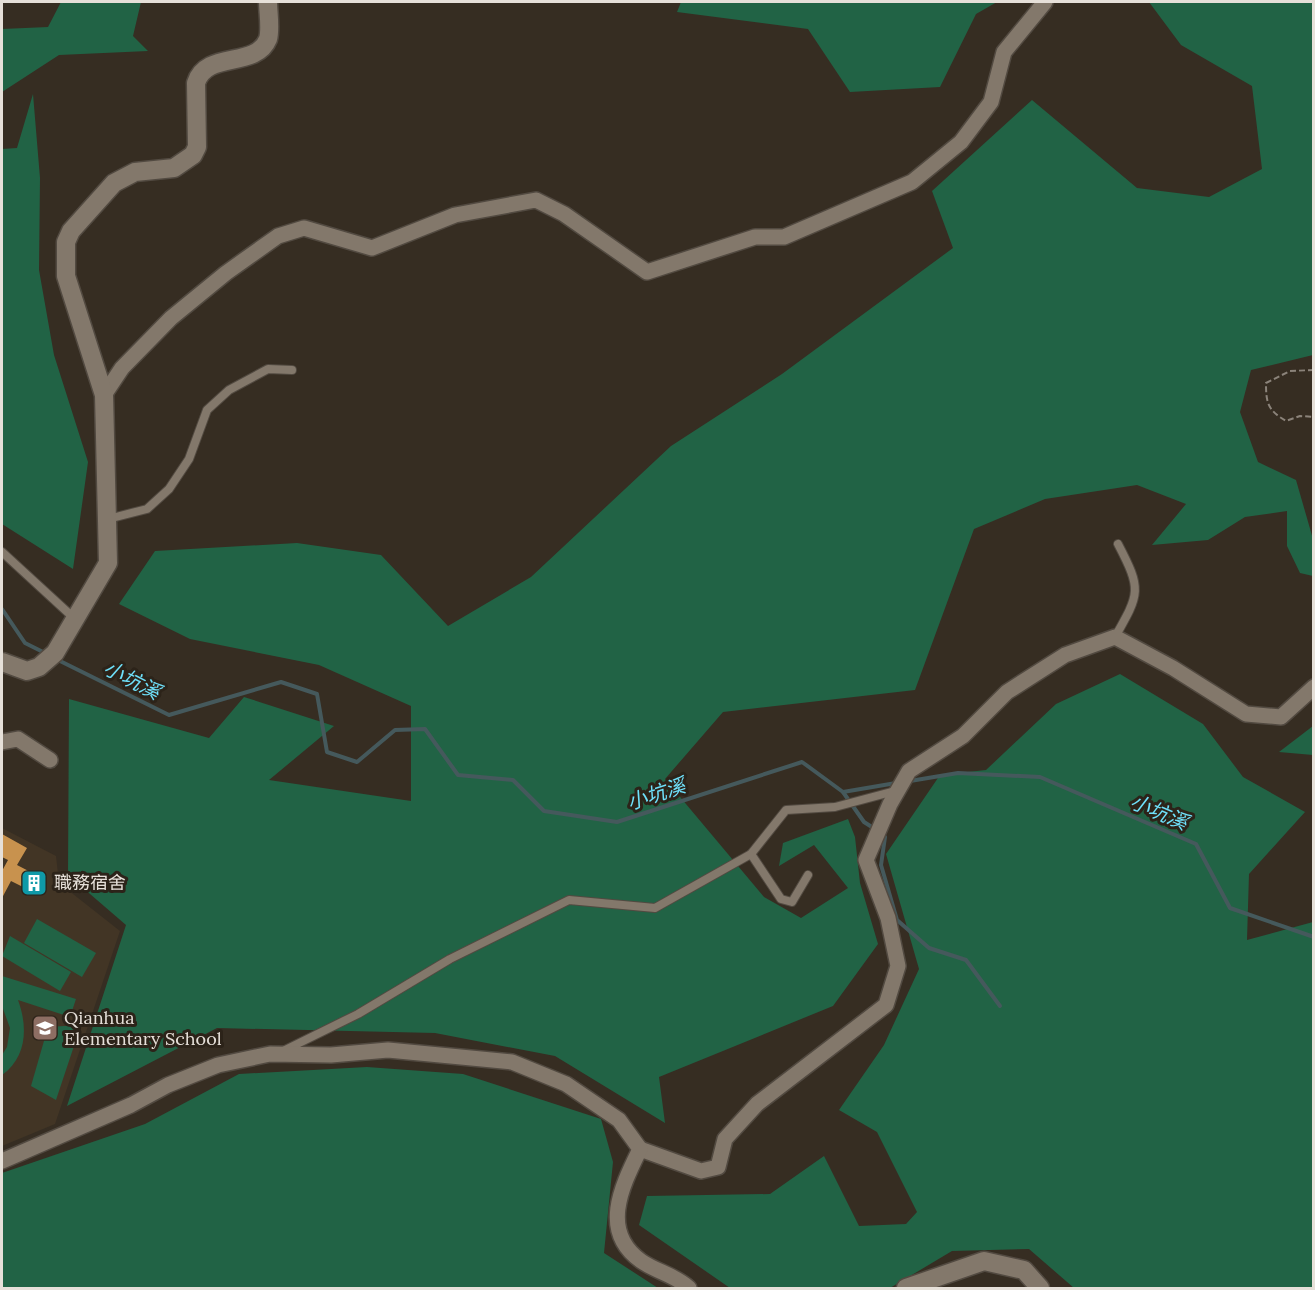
<svg xmlns="http://www.w3.org/2000/svg" width="1315" height="1290" font-family="Lora,'Noto Sans TC',serif">
<style>
.built{fill:#423525}
.green{fill:#216345}
.lines{fill:none;stroke-linecap:round;stroke-linejoin:round}
.stream{stroke:#45595c;stroke-width:4}
.building{fill:#c8924e}
.lane-casing{stroke:#524a41;stroke-width:10}
.street-casing{stroke:#524a41;stroke-width:18}
.secondary-casing{stroke:#524a41;stroke-width:21}
.path{stroke:#8b837a;stroke-width:2;stroke-dasharray:6 3;stroke-linecap:butt}
.lane{stroke:#83786b;stroke-width:8}
.street{stroke:#83786b;stroke-width:15}
.secondary{stroke:#83786b;stroke-width:18}
.labels{text-anchor:middle;stroke-width:6;stroke-linejoin:round;paint-order:stroke}
.poi-label{font-size:18px;fill:#e6e0d9;stroke:#2c2319;text-anchor:start}
.water-label{font-size:20px;font-style:italic;fill:#6fe1fb;stroke:#2c2319}
</style>
<rect width="100%" height="100%" fill="#362d22"/>
<!-- built -->
<polygon class="built" points="2,828 56,856 59,883 120,931 55,1124 2,1146"/>
<!-- green -->
<g class="green">
<polygon points="61,2 141,2 133,36 148,51 59,55 2,92 2,29 48,27"/>
<polygon points="681,2 997,2 976,14 940,87 850,92 808,29 677,12"/>
<polygon points="1149,2 1313,2 1313,355 1251,370 1240,412 1258,462 1296,480 1313,539 1313,576 1300,573 1287,546 1287,511 1245,517 1208,540 1152,545 1186,504 1137,485 1045,499 974,529 915,690 723,712 665,779 764,897 801,918 848,888 814,845 779,866 783,843 848,819 855,837 860,883 878,944 833,1006 659,1077 665,1123 555,1056 435,1033 217,1028 67,1106 126,925 68,875 69,699 209,738 244,697 334,726 269,780 411,801 411,706 319,665 190,639 119,604 155,551 297,543 381,555 448,626 531,577 671,446 782,374 953,248 932,191 1032,100 1137,188 1209,197 1262,169 1252,86 1181,45"/>
<polygon points="33,94 40,178 39,270 54,355 88,462 73,569 2,524 2,149 17,148"/>
<polygon points="1120,674 1203,724 1243,777 1305,812 1249,874 1247,940 1313,922 1313,1288 1074,1288 1029,1249 952,1251 890,1288 730,1288 639,1225 647,1196 770,1194 824,1156 859,1226 906,1224 917,1212 877,1132 839,1110 884,1045 919,969 886,854 940,775 986,770 1056,704"/>
<polygon points="1313,726 1313,755 1279,752"/>
<polygon points="37,919 96,953 82,977 24,943"/>
<polygon points="10,936 71,972 60,991 2,956"/>
<path d="M2,976l74,23 -6,18 -52,-17c10,27 9,57 -16,75v-20l5,-8 3,-19 -8,-22z"/>
<polygon points="81,1025 56,1100 31,1086 48,1027"/>
<polygon points="367,1067 463,1074 601,1119 613,1162 604,1253 658,1288 2,1288 2,1173 145,1124 239,1074"/>
</g>
<g class="lines">
<!-- stream -->
<g class="stream">
<polyline points="2,609 25,643 47,654"/>
<polyline points="56,659 169,715 281,682 317,694 327,752 357,762 395,730 425,729 458,775 513,780 544,811 617,822 802,762 843,792 896,783"/>
<polyline points="910,781 958,773 1040,777 1196,844 1230,908 1314,937"/>
<polyline points="843,792 864,822 875,829"/>
<polyline points="881,833 885,837 881,865 897,920 929,948 966,960 1000,1006"/>
</g>
</g>
<!-- building -->
<polygon class="building" points="2,834 27,848 17,865 44,879 37,894 11,881 2,898 2,871 8,860 2,857"/>
<g class="lines">
<!-- lane casing -->
<g class="lane-casing">
<g id="lane">
<polyline points="108,519 147,509 169,489 189,459 207,410 229,390 268,369 292,370"/>
<polyline points="2,552 75,619"/>
<path d="M1115,637c25,-44 27,-47 3,-93"/>
<polyline points="751,854 781,899 792,902 808,875"/>
<polyline points="283,1051 358,1014 450,959 569,900 655,908 751,854 786,810 835,807 895,791"/>
</g>
</g>
<!-- street casing -->
<g class="street-casing">
<g id="street">
<polyline points="104,395 122,368 171,318 226,273 278,236 304,228 372,248 455,215 536,200 564,214 647,272 755,237 784,237 912,182 961,142 991,102 1004,52 1045,2"/>
<polyline points="2,742 18,739 50,760"/>
<polyline points="640,1149 701,1171 718,1167 725,1139 757,1104 886,1005 898,966 888,918 866,860 890,804 909,771 963,736 1007,692 1065,655 1115,637 1173,668 1246,714 1281,717 1314,687"/>
<path d="M2,1161l129,-56 37,-20 50,-20 52,-11 61,1 57,-5 124,12 54,22 53,36 21,29c-18,37 -41,82 1,112 16,11 34,14 48,27"/>
</g>
</g>
<!-- secondary casing -->
<g class="secondary-casing">
<g id="secondary">
<path d="M2,662l25,9 12,-4 16,-14 53,-90 -4,-168 -38,-119v-34l5,-11 43,-48 21,-11 39,-4 19,-13 4,-8 -1,-64c10,-33 60,-14 72,-44 3,-10 0,-27 0,-37"/>
<polyline points="906,1288 984,1261 1024,1270 1040,1288"/>
</g>
</g>
<!-- path -->
<path class="path" d="M1314,370l-24,1 -24,12c0,21 2,27 20,38l14,-5 14,1"/>
<!-- lane -->
<use href="#lane" class="lane"/>
<!-- street -->
<use href="#street" class="street"/>
<!-- secondary -->
<use href="#secondary" class="secondary"/>
</g>
<!-- icons -->
<defs>
<g id="building-square" transform="scale(1.35)"><rect x="-9" y="-9" width="18" height="18" rx="4" fill="#0f9aa8" stroke="#2c2319"/><path d="M-4-6H4V6H1V3H-1V6H-4ZM-2.5-4.3h1.7v1.8h-1.7ZM.8-4.3h1.7v1.8H.8ZM-2.5-1h1.7V.8h-1.7ZM.8-1h1.7V.8H.8Z" fill="#fff"/></g>
<g id="school-square" transform="scale(1.35)"><rect x="-9" y="-9" width="18" height="18" rx="4" fill="#8d6e63" stroke="#2c2319"/><path d="M0-5L7-2L0 1L-7-2ZM-4 1L0 2.5L4 1V4Q0 6-4 4Z" fill="#fff"/></g>
</defs>
<g fill-rule="evenodd">
<use href="#building-square" x="34" y="883"/>
<use href="#school-square" x="45" y="1028"/>
</g>
<g class="labels">
<!-- poi labels -->
<g class="poi-label">
<text x="54" y="889">職務宿舍</text>
<text x="64" y="1024">Qianhua<tspan x="64" dy="21">Elementary School</tspan></text>
</g>
<!-- water labels -->
<g class="water-label">
<text transform="translate(132 680) rotate(27)" y="7">小坑溪</text>
<text transform="translate(656 794) rotate(-18)" y="7">小坑溪</text>
<text transform="translate(1159 812) rotate(23)" y="7">小坑溪</text>
</g>
</g>
<!-- border -->
<rect width="1315" height="1290" fill="none" stroke="#e6e0d9" stroke-width="6"/>
</svg>
